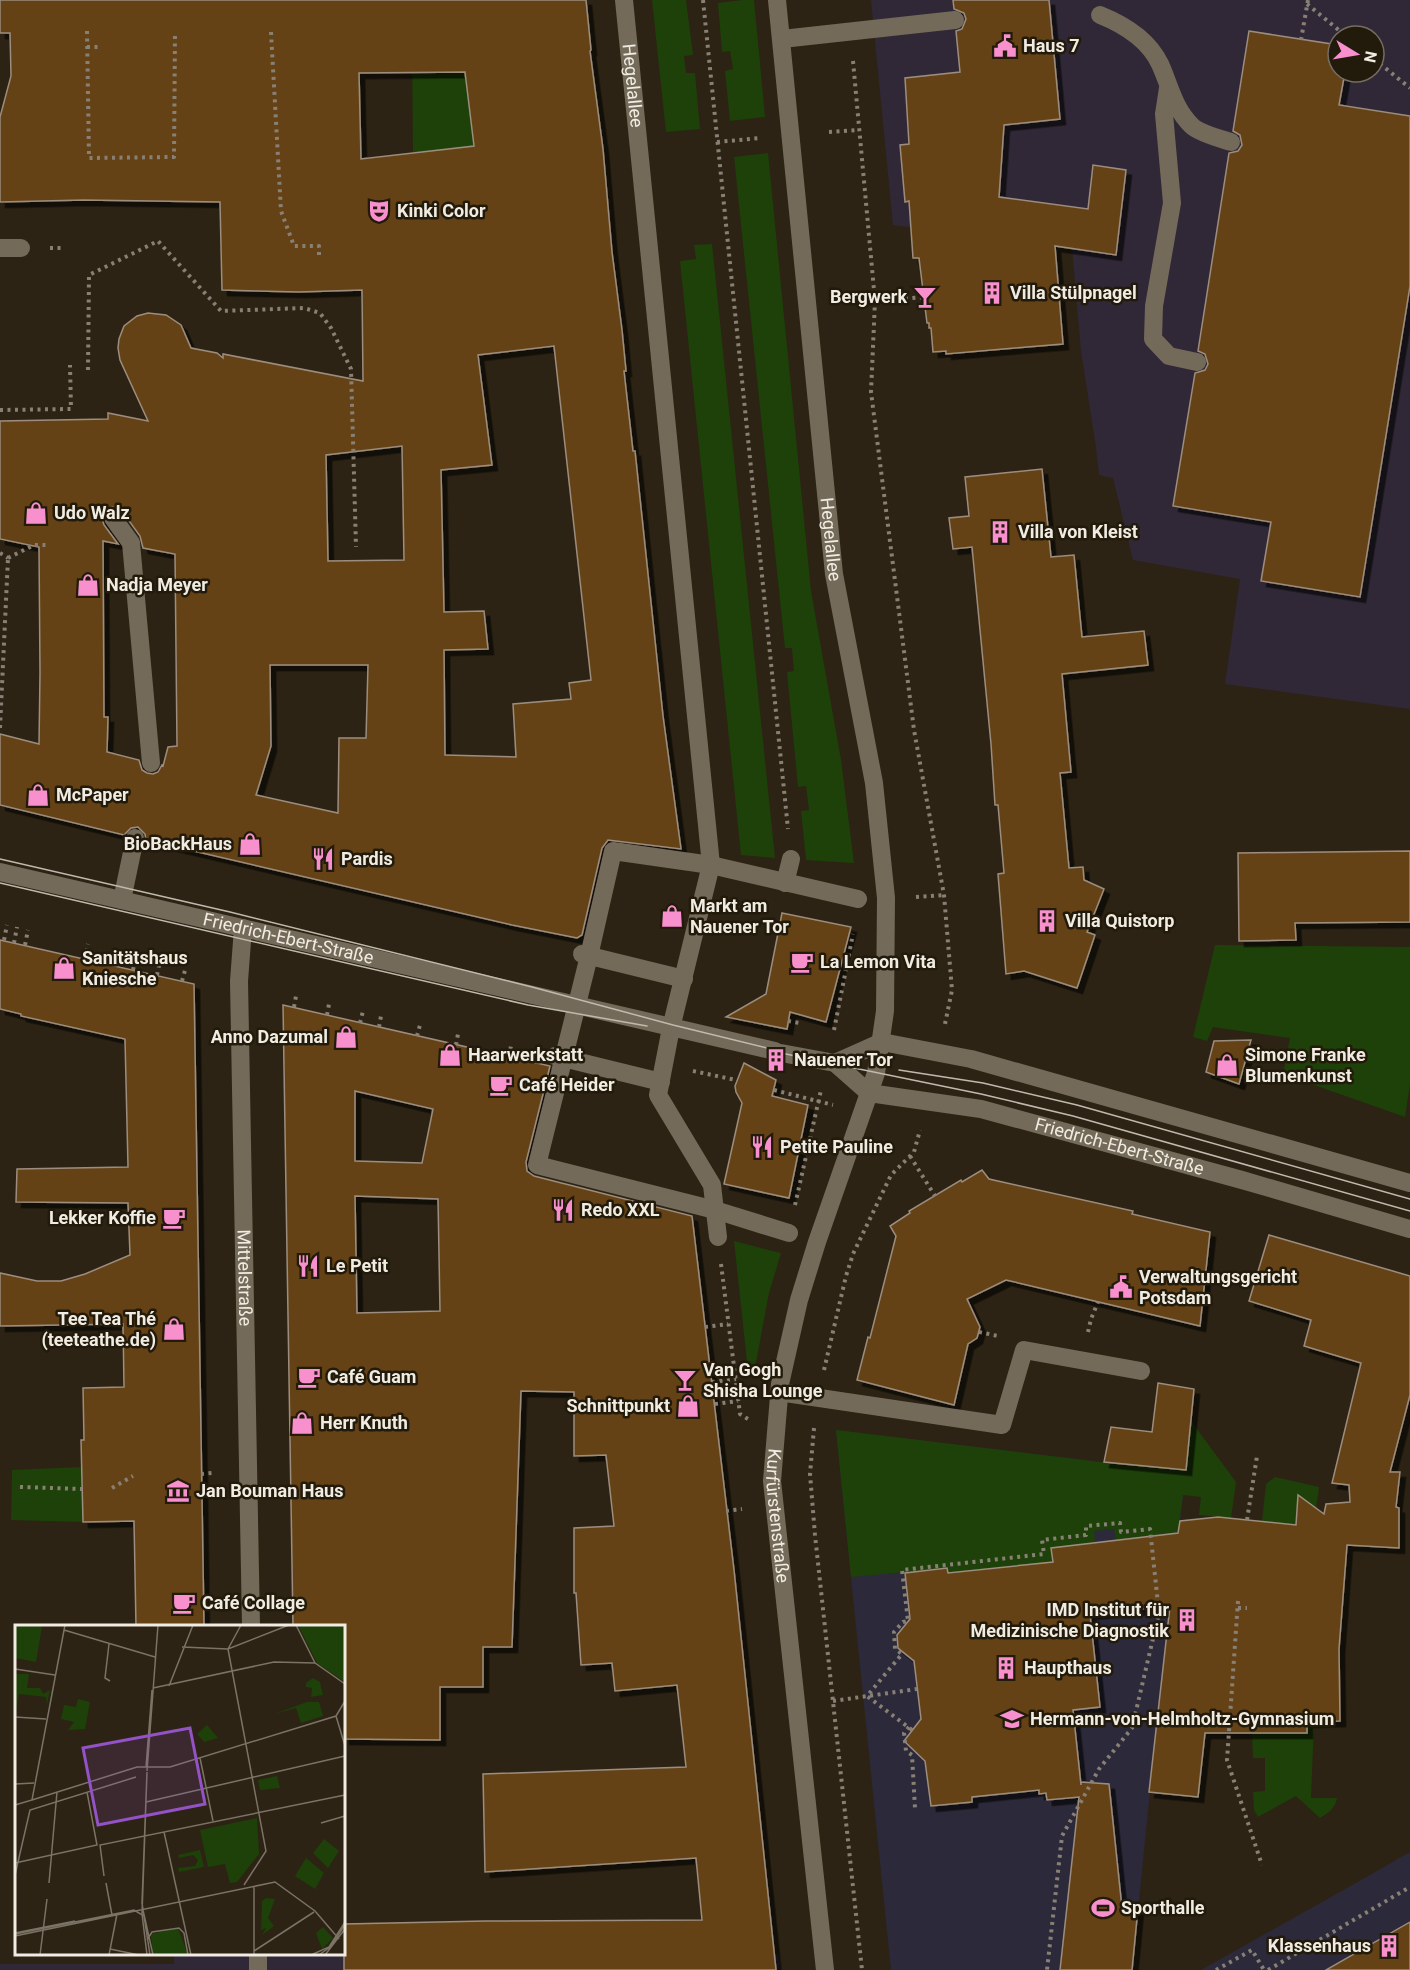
<svg xmlns="http://www.w3.org/2000/svg" width="1410" height="1970" font-family="Roboto,sans-serif">
<style>
.commercial{fill:#302837;fill-rule:evenodd}
.education{fill:#2c293a}
.green{fill:#1d4109}
.building{fill:#654316;stroke:#9c8d7e;stroke-width:1.5;fill-rule:evenodd;filter:url(#shadow)}
.lines{fill:none;stroke-linecap:round;stroke-linejoin:round}
.path{stroke:#888074;stroke-width:4;stroke-dasharray:3 4.5;stroke-linecap:butt}
.lane{stroke:#746a59;stroke-width:18}
.street{stroke:#746a59;stroke-width:18}
.secondary{stroke:#746a59;stroke-width:18}
.tram{stroke:#c0baae;stroke-width:1.5}
.labels{text-anchor:middle;stroke-width:5;stroke-linejoin:round;paint-order:stroke}
.poi-label{font-size:18px;font-weight:bold;fill:#f1ece2;stroke:#221a0b;text-anchor:start}
.street-label{font-size:18px;fill:#f1ece2;stroke:#221a0b}
.inset-road{fill:none;stroke:#7b7366;stroke-width:1.5}
.view{fill:#9352c6;fill-opacity:0.15;stroke:#9352c6;stroke-width:3}
.inset-edge{fill:none;stroke:#f1ece2;stroke-width:3}
</style>
<defs>
<filter id="shadow"><feDropShadow dx="5.5" dy="5.5" stdDeviation="0" flood-color="#0009"/></filter>
</defs>
<rect width="100%" height="100%" fill="#2c2314"/>
<!-- commercial -->
<g class="commercial">
<path d="M871,0h539v709l-185,-25 15,-105 -107,-19 -20,-82 -14,-3 -3,-28 -15,-96 -9,-103 -179,-23zM1338,36h36v36h-36z"/>
<polygon points="174,1954 250,1954 250,1970 0,1970 0,1964 174,1964"/>
<polygon points="267,1954 343,1954 344,1960 779,1955 781,1970 267,1970"/>
</g>
<!-- education -->
<g class="education">
<polygon points="836,1430 1100,1462 1186,1470 1155,1741 1132,1970 891,1970"/>
<polygon points="1410,1852 1410,1970 1201,1970 1370,1875"/>
</g>
<!-- green -->
<g class="green">
<polygon points="652,0 686,0 693,55 684,56 686,73 695,73 700,129 666,132"/>
<polygon points="743,0 754,0 765,117 730,121 725,71 733,69 730,51 722,52 718,3"/>
<polygon points="490,43 474,146 413,153 412,47"/>
<polygon points="768,153 811,591 841,760 854,863 806,860 801,811 809,810 806,786 798,787 787,672 794,671 792,648 785,648 734,157"/>
<polygon points="712,244 775,858 741,855 680,261 696,259 694,245"/>
<polygon points="1215,945 1410,947 1410,1084 1405,1117 1283,1074 1290,1038 1213,1027 1207,1041 1193,1037"/>
<polygon points="734,1241 781,1253 769,1293 754,1373 748,1371"/>
<polygon points="1191,1421 1236,1482 1231,1518 1199,1515 1201,1497 1183,1495 1178,1532 1116,1540 1114,1529 1094,1531 1095,1542 1051,1548 1053,1562 948,1573 947,1568 851,1577 836,1430 1101,1462 1185,1470"/>
<polygon points="82,1467 83,1522 11,1520 12,1470"/>
<polygon points="1275,1477 1319,1487 1316,1509 1297,1507 1296,1525 1262,1521 1266,1484"/>
<path d="M1307,1721l7,1 -3,76h26c-2,11 -8,14 -17,20l-24,-22 -38,21 -4,-7 -1,-18 12,-1v-33h-12l-1,-25h54z"/>
</g>
<!-- building -->
<g class="building">
<path d="M0,0h586l5,50 -1,1 13,98 9,103 10,78 4,41h-2l9,80h2l28,265 18,133 -73,-9 -6,8 -20,87 -5,3 -65,-13 -366,-85 -1,-6 -7,-7 -7,1 -7,7 -124,-30v-71l39,10 1,-71 -1,-126 -39,-8v-118l108,-2v-6l40,8 -28,-61 -2,-12 1,-9 5,-13 13,-10 11,-3 18,2 15,10 10,23 26,5 6,5v-4l140,27 -1,-91 -63,2 -77,-2 -2,-88 -136,-2 -84,2v-85l11,-41 -1,-43h-10zM465,72l9,74 -113,13 -2,-86zM554,346l37,334 -22,3 2,16 -58,5 3,53 -71,-2 -1,-105 44,-1 -4,-38 -40,1 -3,-142 51,-5 -14,-110zM402,446l2,114 -76,1 -2,-106zM112,507l10,4 18,25 3,12 32,6 2,192 -9,1 -5,19 -1,-1 -4,7 -5,2 -6,-1 -5,-3 -3,-10 -32,-8 1,-35h-4l-1,-176 15,3 -14,-19 -2,-6 4,-10zM270,665h98l-2,73h-27l-1,75 -82,-18 15,-49z"/>
<polygon points="953,0 1049,0 1060,119 1004,125 999,197 1088,209 1093,165 1126,170 1116,255 1055,246 1063,344 946,354 946,351 933,352 931,328 929,328 929,323 927,323 919,258 913,258 909,201 905,202 900,145 909,144 905,78 960,72 956,31 962,29 966,19 964,13 954,9"/>
<polygon points="1249,31 1338,45 1338,72 1345,72 1339,105 1410,116 1410,286 1360,597 1261,581 1271,522 1173,506 1195,373 1205,370 1208,364 1205,354 1198,351 1229,153 1238,151 1242,145 1240,135 1233,131"/>
<polygon points="1042,469 1051,557 1074,555 1082,637 1144,631 1148,665 1062,674 1071,772 1060,773 1069,868 1083,867 1084,880 1104,889 1087,932 1095,935 1077,988 1024,971 1006,974 998,874 1004,873 998,805 995,805 991,744 972,547 953,549 949,518 969,516 965,477"/>
<polygon points="1410,851 1410,922 1295,923 1296,940 1239,941 1238,853"/>
<polygon points="782,913 851,927 826,1022 790,1012 787,1029 726,1017 766,994"/>
<polygon points="0,940 194,984 204,1626 136,1626 134,1521 83,1522 81,1440 84,1440 83,1388 124,1387 123,1324 0,1326 0,1273 37,1281 61,1281 85,1274 130,1255 128,1203 16,1202 17,1169 128,1167 125,1039 21,1016 21,1014 0,1009"/>
<path d="M283,1005l267,61 -24,96 1,9 7,5 158,40 42,354 42,400h-432v-46l141,-3 217,-1 -6,-62 -211,14 -2,-98 203,-7 -9,-82 -62,6 -3,-28 -31,2 -5,-72h-2v-65l40,-2 -8,-71 -32,1v-64l-53,-1 -9,256h-29v40h-43v53l-96,-1v-113h-51zM355,1091l78,18 -11,54 -67,-2zM355,1196l83,3 2,112 -83,2z"/>
<polygon points="1251,1040 1239,1084 1206,1072 1214,1041"/>
<polygon points="744,1063 776,1080 772,1096 808,1105 789,1198 724,1184 742,1103 736,1092 735,1086"/>
<polygon points="982,1170 989,1179 1133,1211 1132,1214 1210,1232 1200,1326 1006,1280 967,1299 980,1327 977,1338 968,1344 954,1405 857,1380 868,1337 870,1338 896,1236 890,1226 910,1213 909,1211 961,1180 962,1182"/>
<polygon points="1269,1235 1410,1276 1410,1395 1390,1472 1400,1472 1396,1507 1399,1508 1399,1548 1347,1545 1339,1649 1340,1721 1307,1722 1307,1733 1205,1733 1198,1797 1149,1792 1170,1606 1090,1614 1100,1707 1073,1710 1081,1785 1081,1782 1109,1784 1122,1908 1138,1908 1132,1970 1060,1970 1079,1797 1047,1800 1046,1793 1039,1794 1039,1790 972,1797 972,1802 931,1806 925,1761 904,1741 921,1719 914,1661 898,1648 897,1635 910,1619 905,1573 947,1568 948,1573 1053,1562 1051,1548 1178,1533 1180,1521 1218,1517 1296,1525 1298,1495 1324,1514 1326,1504 1350,1502 1349,1485 1332,1483 1361,1363 1304,1346 1311,1320 1249,1301"/>
<polygon points="1158,1383 1194,1389 1186,1470 1104,1462 1111,1427 1152,1432"/>
<polygon points="1410,1922 1410,1970 1326,1970"/>
</g>
<g class="lines">
<!-- path -->
<g class="path">
<polyline points="703,0 788,829"/>
<polyline points="1307,4 1346,36"/>
<polyline points="87,31 89,158 174,157 175,32"/>
<polyline points="271,32 281,211 294,246 319,246 319,257"/>
<polyline points="1301,40 1308,0"/>
<polyline points="87,47 99,47"/>
<polyline points="1374,59 1410,88"/>
<polyline points="853,61 875,301 871,392 914,730 944,895 952,990 945,1024"/>
<polyline points="829,132 859,130"/>
<polyline points="717,142 761,138"/>
<polyline points="50,248 62,248"/>
<polyline points="875,301 925,297"/>
<polyline points="88,370 89,275 158,241 221,311 304,308 320,313 331,328 351,369 356,547"/>
<polyline points="0,410 71,409 70,365"/>
<polyline points="0,553 8,558"/>
<polyline points="8,558 34,545 46,545"/>
<polyline points="0,728 8,558"/>
<polyline points="916,897 944,895"/>
<polyline points="4,940 7,925"/>
<polyline points="14,943 17,927"/>
<polyline points="25,945 28,930"/>
<polyline points="85,959 88,944"/>
<polyline points="133,970 136,955"/>
<polyline points="157,975 160,961"/>
<polyline points="182,981 186,967"/>
<polyline points="294,1007 296,996"/>
<polyline points="327,1015 329,1004"/>
<polyline points="788,1021 799,1023"/>
<polyline points="360,1023 363,1011"/>
<polyline points="379,1027 381,1016"/>
<polyline points="834,1030 853,934"/>
<polyline points="417,1036 420,1025"/>
<polyline points="456,1045 458,1034"/>
<polyline points="509,1057 511,1046"/>
<polyline points="693,1071 736,1080"/>
<polyline points="774,1090 833,1105"/>
<polyline points="910,1156 935,1196"/>
<polyline points="795,1205 821,1090"/>
<polyline points="721,1264 740,1414 748,1419"/>
<polyline points="705,1327 728,1324"/>
<polyline points="979,1332 998,1336"/>
<polyline points="1088,1332 1091,1319 1098,1302"/>
<polyline points="824,1370 846,1276 853,1254 891,1175 914,1152 920,1130"/>
<polyline points="712,1382 736,1379"/>
<polyline points="715,1404 738,1401"/>
<polyline points="814,1428 810,1474 815,1535 862,1970"/>
<polyline points="201,1474 212,1473"/>
<polyline points="20,1487 82,1489"/>
<polyline points="112,1488 133,1476"/>
<polyline points="726,1511 742,1509"/>
<polyline points="1247,1520 1257,1456"/>
<polyline points="1238,1601 1227,1760 1262,1865"/>
<polyline points="1238,1608 1247,1608"/>
<polyline points="833,1701 917,1689"/>
<polyline points="909,1727 904,1733 906,1751 912,1755 915,1808"/>
<polyline points="912,1730 867,1696 902,1654 895,1649 894,1632 903,1622 908,1621 902,1570 1044,1554 1042,1540 1086,1535 1086,1526 1120,1523 1121,1532 1150,1529 1159,1613 1132,1728 1099,1769 1062,1836 1047,1970"/>
<polyline points="1216,1970 1252,1950 1264,1970"/>
<polyline points="1268,1970 1410,1887"/>
</g>
<!-- lane -->
<g class="lane">
<polyline points="782,39 955,20"/>
<polyline points="0,248 21,248"/>
<polyline points="113,518 131,543 151,763"/>
<polyline points="122,900 135,838"/>
<polyline points="779,1392 1002,1425 1024,1350 1141,1371"/>
</g>
<!-- street -->
<g class="street">
<path id="s1" d="M624,0l87,865 -40,163 -13,67 54,90 6,52"/>
<path d="M1100,15c25,10 48,24 60,49 10,22 14,45 32,62 7,7 29,13 39,16"/>
<polyline points="1168,88 1164,114 1172,203 1154,306 1153,339 1169,356 1197,362"/>
<path id="s2" d="M0,872l775,179"/>
<polyline points="785,883 791,859"/>
<path id="s3" d="M243,928l-4,53 12,645"/>
<polyline points="582,954 684,979"/>
<polyline points="781,1053 835,1063 882,1042 971,1059 1410,1183"/>
<polyline points="555,1056 661,1082"/>
<path id="s4" d="M835,1063l34,30 112,16 261,71 168,49"/>
<polyline points="789,1233 715,1210 537,1165 589,956 613,851 711,865 858,899"/>
<polyline points="258,1954 258,1970"/>
</g>
<!-- secondary -->
<path class="secondary" id="s5" d="M777,0l57,574 40,209 12,115 -1,113 -9,62 -59,169 -18,58 -19,84 -8,97 53,489"/>
<!-- tram -->
<g class="tram">
<polyline points="0,859 230,912 532,987 673,1025 775,1050"/>
<polyline points="0,883 528,1005 647,1026"/>
<polyline points="781,1053 981,1094 1073,1116 1410,1211"/>
<polyline points="899,1070 983,1083 1077,1105 1410,1199"/>
</g>
</g>
<!-- icons -->
<defs>
<g id="civic-bare" transform="scale(1.8)"><path d="M-.6-6.5H3V-4.5H.6V-3L4-1V1h2V6H-6V1h2V-1L-.6-3ZM-1.2 2.5V6h2.4V2.5Z" fill="#f790cd" stroke="#221a0b" stroke-width="2.5" paint-order="stroke"/></g>
<g id="theatre-bare" transform="scale(1.8)"><path d="M-5-5.5Q0-4 5-5.5V0Q5 5 0 6Q-5 5-5 0ZM-3.3-2.5H-1v1.5H-3.3ZM1-2.5H3.3v1.5H1ZM-2.8 1Q0 5.5 2.8 1Z" fill="#f790cd" stroke="#221a0b" stroke-width="2.5" paint-order="stroke"/></g>
<g id="building-bare" transform="scale(1.8)"><path d="M-4-6H4V6H1V3H-1V6H-4ZM-2.5-4.3h1.7v1.8h-1.7ZM.8-4.3h1.7v1.8H.8ZM-2.5-1h1.7V.8h-1.7ZM.8-1h1.7V.8H.8Z" fill="#f790cd" stroke="#221a0b" stroke-width="2.5" paint-order="stroke"/></g>
<g id="bar-bare" transform="scale(1.8)"><path d="M-6-5H6L.8 .8V4.5H3.5V6h-7V4.5H-.8V.8Z" fill="#f790cd" stroke="#221a0b" stroke-width="2.5" paint-order="stroke"/></g>
<g id="shop-bare" transform="scale(1.8)"><path d="M-5-2.5h2.3a2.7 3.5 0 0 1 5.4 0H5L5.5 6h-11ZM-1.5-2.5h3a1.5 2.3 0 0 0-3 0Z" fill="#f790cd" stroke="#221a0b" stroke-width="2.5" paint-order="stroke"/></g>
<g id="restaurant-bare" transform="scale(1.8)"><path d="M-5-6h1v4h1v-4h1v4h1v-4h1v5L-1.5 .5V6h-2V.5L-5-1ZM5-6V6H3V1.5H1.5Q1.5-4 5-6Z" fill="#f790cd" stroke="#221a0b" stroke-width="2.5" paint-order="stroke"/></g>
<g id="cafe-bare" transform="scale(1.8)"><path d="M-5.5-4.5H6V0H3Q3 3.5 0 3.5H-2.5Q-5.5 3.5-5.5 0ZM3-3.2v2h1.7v-2ZM-6 4.5H4V6H-6Z" fill="#f790cd" stroke="#221a0b" stroke-width="2.5" paint-order="stroke"/></g>
<g id="museum-bare" transform="scale(1.8)"><path d="M0-6L6-3V-2H-6V-3ZM-5-1h2V3h-2ZM-1-1h2V3h-2ZM3-1h2V3H3ZM-6 4H6V6H-6Z" fill="#f790cd" stroke="#221a0b" stroke-width="2.5" paint-order="stroke"/></g>
<g id="school-bare" transform="scale(1.8)"><path d="M0-5L7-2L0 1L-7-2ZM-4 1L0 2.5L4 1V4Q0 6-4 4Z" fill="#f790cd" stroke="#221a0b" stroke-width="2.5" paint-order="stroke"/></g>
<g id="stadium-bare" transform="scale(1.8)"><path d="M0-5a6.5 5 0 1 0 0 10a6.5 5 0 1 0 0-10ZM-3.5-1.8h7v3.6h-7Z" fill="#f790cd" stroke="#221a0b" stroke-width="2.5" paint-order="stroke"/></g>
</defs>
<g fill-rule="evenodd">
<use href="#civic-bare" x="1005" y="46"/>
<use href="#theatre-bare" x="379" y="211"/>
<use href="#building-bare" x="992" y="293"/>
<use href="#bar-bare" x="925" y="297"/>
<use href="#shop-bare" x="36" y="513"/>
<use href="#building-bare" x="1000" y="532"/>
<use href="#shop-bare" x="88" y="585"/>
<use href="#shop-bare" x="38" y="795"/>
<use href="#shop-bare" x="250" y="844"/>
<use href="#restaurant-bare" x="323" y="859"/>
<use href="#shop-bare" x="672" y="916"/>
<use href="#building-bare" x="1047" y="921"/>
<use href="#cafe-bare" x="802" y="962"/>
<use href="#shop-bare" x="64" y="968"/>
<use href="#shop-bare" x="346" y="1037"/>
<use href="#shop-bare" x="450" y="1055"/>
<use href="#building-bare" x="776" y="1060"/>
<use href="#shop-bare" x="1227" y="1065"/>
<use href="#cafe-bare" x="501" y="1085"/>
<use href="#restaurant-bare" x="762" y="1147"/>
<use href="#restaurant-bare" x="563" y="1210"/>
<use href="#cafe-bare" x="174" y="1218"/>
<use href="#restaurant-bare" x="308" y="1266"/>
<use href="#civic-bare" x="1121" y="1287"/>
<use href="#shop-bare" x="174" y="1329"/>
<use href="#cafe-bare" x="309" y="1377"/>
<use href="#bar-bare" x="685" y="1380"/>
<use href="#shop-bare" x="688" y="1406"/>
<use href="#shop-bare" x="302" y="1423"/>
<use href="#museum-bare" x="178" y="1491"/>
<use href="#cafe-bare" x="184" y="1603"/>
<use href="#building-bare" x="1187" y="1620"/>
<use href="#building-bare" x="1006" y="1668"/>
<use href="#school-bare" x="1012" y="1719"/>
<use href="#stadium-bare" x="1103" y="1908"/>
<use href="#building-bare" x="1389" y="1946"/>
</g>
<g class="labels">
<!-- poi labels -->
<g class="poi-label">
<text x="1023" y="52">Haus 7</text>
<text x="397" y="217">Kinki Color</text>
<text x="1010" y="299">Villa Stülpnagel</text>
<text x="907" y="303" text-anchor="end">Bergwerk</text>
<text x="54" y="519">Udo Walz</text>
<text x="1018" y="538">Villa von Kleist</text>
<text x="106" y="591">Nadja Meyer</text>
<text x="56" y="801">McPaper</text>
<text x="232" y="850" text-anchor="end">BioBackHaus</text>
<text x="341" y="865">Pardis</text>
<text x="690" y="912">Markt am<tspan x="690" dy="21">Nauener Tor</tspan></text>
<text x="1065" y="927">Villa Quistorp</text>
<text x="82" y="964">Sanitätshaus<tspan x="82" dy="21">Kniesche</tspan></text>
<text x="820" y="968">La Lemon Vita</text>
<text x="328" y="1043" text-anchor="end">Anno Dazumal</text>
<text x="468" y="1061">Haarwerkstatt</text>
<text x="1245" y="1061">Simone Franke<tspan x="1245" dy="21">Blumenkunst</tspan></text>
<text x="794" y="1066">Nauener Tor</text>
<text x="519" y="1091">Café Heider</text>
<text x="780" y="1153">Petite Pauline</text>
<text x="581" y="1216">Redo XXL</text>
<text x="156" y="1224" text-anchor="end">Lekker Koffie</text>
<text x="326" y="1272">Le Petit</text>
<text x="1139" y="1283">Verwaltungsgericht<tspan x="1139" dy="21">Potsdam</tspan></text>
<text x="156" y="1325" text-anchor="end">Tee Tea Thé<tspan x="156" dy="21">(teeteathe.de)</tspan></text>
<text x="703" y="1376">Van Gogh<tspan x="703" dy="21">Shisha Lounge</tspan></text>
<text x="327" y="1383">Café Guam</text>
<text x="670" y="1412" text-anchor="end">Schnittpunkt</text>
<text x="320" y="1429">Herr Knuth</text>
<text x="196" y="1497">Jan Bouman Haus</text>
<text x="202" y="1609">Café Collage</text>
<text x="1169" y="1616" text-anchor="end">IMD Institut für<tspan x="1169" dy="21">Medizinische Diagnostik</tspan></text>
<text x="1024" y="1674">Haupthaus</text>
<text x="1030" y="1725">Hermann-von-Helmholtz-Gymnasium</text>
<text x="1121" y="1914">Sporthalle</text>
<text x="1371" y="1952" text-anchor="end">Klassenhaus</text>
</g>
<!-- street labels -->
<g class="street-label">
<text dy="6" stroke="none"><textPath href="#s1" startOffset="86">Hegelallee</textPath></text>
<text dy="6" stroke="none"><textPath href="#s5" startOffset="542">Hegelallee</textPath></text>
<text dy="6" stroke="none"><textPath href="#s2" startOffset="296">Friedrich-Ebert-Straße</textPath></text>
<text dy="6" stroke="none"><textPath href="#s4" startOffset="302">Friedrich-Ebert-Straße</textPath></text>
<text dy="6" stroke="none"><textPath href="#s3" startOffset="350">Mittelstraße</textPath></text>
<text dy="6" stroke="none"><textPath href="#s5" startOffset="1539">Kurfürstenstraße</textPath></text>
</g>
</g>
<!-- overview -->
<g transform="translate(15 1625)">
<rect width="330" height="330" fill="#2c2314"/>
<path d="M0,0l27,1 -6,36 -21,-4zM283,0h47v57l-28,-19zM0,49h14l-2,14h13l3,6 7,-4 -3,14 -1,-7 -27,-3 -4,20zM298,53l7,4 3,13 -12,2 1,-9 -6,-1v-4zM63,74l12,3 -5,27 -17,1 6,-8 -13,-3 3,-14 12,2zM292,77h12l4,14 -22,7 -5,-15 -22,6zM192,100l11,13 -14,4 -7,-8zM262,151l3,12 -20,2 -2,-10zM242,193l2,36 -22,28 -7,1 -5,-19 -17,3 -8,-37zM309,214l15,12 -11,17 -15,-15zM185,225l4,17 -25,5 -1,-4 17,-2 3,-6 -5,-5 -14,3 -1,-3zM291,233l18,15 -9,16 -20,-13zM251,273l9,1 -7,19 6,8 -12,9 4,-7 -5,2 1,-29zM308,302l10,11 -11,11 -6,-16zM163,303l10,27h-35l-2,-21z" fill="#1d4109"/>
<path class="inset-road" d="M226,0l-13,24 38,202 -22,34M281,0l19,38M49,5l91,27M94,19l-4,34 5,3M167,22l46,2 61,-24M0,44l40,6M154,61l24,-61M138,63l121,-26 41,1 30,21M321,91l9,30M0,92l31,2M185,133l13,63M131,142l6,-77M132,146l11,-146M132,146l11,-146M132,147l-5,131 8,52M0,159l19,-1M17,175l105,-33h33l166,-51 9,-15M131,177l199,-46M0,180l17,-5 33,-175M306,198l24,-7M149,207l27,123M0,238l82,-18 -10,-53M0,250l15,-65 106,-33M89,251l-4,-31 245,-50M34,258l8,-91M91,258l6,32M128,285l10,45M0,308l60,-12M0,309l119,-24 10,6M0,311l260,-54 40,29 24,28M132,315l5,-8 27,-4 5,5 4,22M95,324l29,6M239,326l60,-39M25,330l7,-56M94,330l8,-41M132,330l-5,-41 5,-142M239,330v-69M296,330l18,-8 16,-25M304,330l11,-8 15,-22M310,330l20,-26"/>
<path class="view" d="M175,103l15,76 -107,21 -15,-77z"/>
<rect width="330" height="330" class="inset-edge"/>
</g>
<!-- north arrow -->
<g transform="translate(1356 54) rotate(101)"><circle r="28" fill="#221a0b" stroke="#756e61" stroke-width="1.5"/>
<path d="M0-4.5L10 22L0 15L-10 22Z" fill="#f790cd"/>
<text y="-9" font-size="16" font-weight="bold" text-anchor="middle" fill="#f1ece2">N</text>
</g>
</svg>
